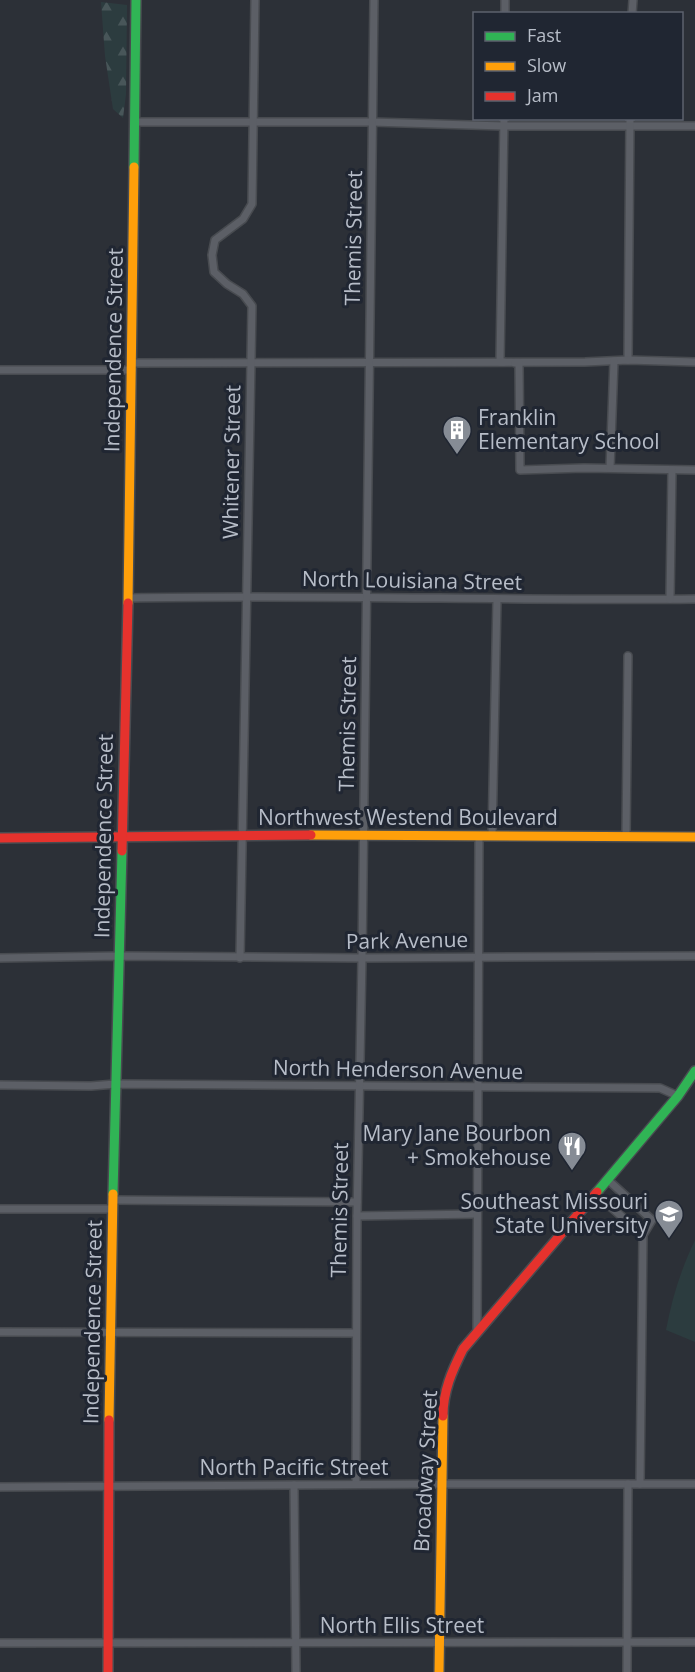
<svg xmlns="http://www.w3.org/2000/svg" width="695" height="1672" font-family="'Open Sans',sans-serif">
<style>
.green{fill:#2c3c3f}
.forest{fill:url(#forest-firs)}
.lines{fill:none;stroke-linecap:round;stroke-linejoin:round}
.street-casing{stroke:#484b50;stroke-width:10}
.fast-casing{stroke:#484b50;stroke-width:12}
.slow-casing{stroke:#484b50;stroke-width:12}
.jam-casing{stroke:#484b50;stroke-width:12}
.street{stroke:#5c5f66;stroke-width:7}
.fast{stroke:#30b455;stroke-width:9}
.slow{stroke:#ff9f0a;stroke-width:9}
.jam{stroke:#e5322d;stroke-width:9}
.labels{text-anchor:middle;stroke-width:6;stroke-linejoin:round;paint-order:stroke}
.street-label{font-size:21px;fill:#b7bdc8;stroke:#202632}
.poi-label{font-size:21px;fill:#b7bdc8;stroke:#202632;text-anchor:end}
</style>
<defs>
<pattern id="forest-firs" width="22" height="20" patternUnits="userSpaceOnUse" patternTransform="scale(1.5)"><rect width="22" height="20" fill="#2c3c3f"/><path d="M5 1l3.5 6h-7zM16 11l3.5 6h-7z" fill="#485659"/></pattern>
</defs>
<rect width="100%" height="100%" fill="#2c3037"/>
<!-- green -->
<path class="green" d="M695,1240v102l-29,-12c6,-32 15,-61 29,-90z"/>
<!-- forest -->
<polygon class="forest" points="101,2 127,5 126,94 123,118 113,109 105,56"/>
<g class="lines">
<!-- street casing -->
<g class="street-casing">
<g id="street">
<polyline points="505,14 505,0"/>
<polyline points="632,14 633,0"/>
<polyline points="504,118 500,362 504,362"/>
<polyline points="135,122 372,122 503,126 695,126"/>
<polyline points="628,360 630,118"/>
<polyline points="132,363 585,362 628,360 695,362"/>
<polyline points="515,363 519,363 520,470 584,468 695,470"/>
<polyline points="0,370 132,370"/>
<polyline points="610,468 614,361"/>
<path d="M128,598c189,-4 378,3 567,1"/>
<polyline points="670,599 672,470"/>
<polyline points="492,836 497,599"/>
<polyline points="626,837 628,656"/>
<polyline points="0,958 120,956 362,958 695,956"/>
<polyline points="240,958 252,306 243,294 227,284 214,272 212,255 215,240 243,219 252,204 255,0"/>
<polyline points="0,1085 91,1086 115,1084 660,1088 678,1096"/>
<polyline points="608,1180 652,1220 643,1235 640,1484"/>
<polyline points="596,1194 643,1235"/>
<polyline points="113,1200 357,1202"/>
<polyline points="0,1209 113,1209"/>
<polyline points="357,1216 477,1214"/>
<polyline points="477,1331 479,836"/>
<polyline points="0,1332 355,1333"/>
<polyline points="356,1484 357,1216 362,958 374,0"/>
<polyline points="294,1485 296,1672"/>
<polyline points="0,1487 441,1484 695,1484"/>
<polyline points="0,1643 695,1642"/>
<polyline points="627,1672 628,1484"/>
</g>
</g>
<!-- fast casing -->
<g class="fast-casing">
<g id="fast">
<polyline points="134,167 136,0"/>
<polyline points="597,1192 678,1096 695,1071"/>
<polyline points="113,1194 122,851"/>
</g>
</g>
<!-- slow casing -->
<g class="slow-casing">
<g id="slow">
<polyline points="128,603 134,167"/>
<polyline points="311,835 695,837"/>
<polyline points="109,1420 113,1194"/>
<polyline points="439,1672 443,1416"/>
</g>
</g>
<!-- jam casing -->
<g class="jam-casing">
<g id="jam">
<polyline points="0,838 311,835"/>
<polyline points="122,851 128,603"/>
<path d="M443,1416c0,-25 9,-45 20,-67l134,-157"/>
<polyline points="108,1672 109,1420"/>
</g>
</g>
<!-- street -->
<use href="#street" class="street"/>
<!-- fast -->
<use href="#fast" class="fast"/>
<!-- slow -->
<use href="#slow" class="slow"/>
<!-- jam -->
<use href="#jam" class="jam"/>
</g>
<!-- icons -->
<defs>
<g id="building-pin" transform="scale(1.5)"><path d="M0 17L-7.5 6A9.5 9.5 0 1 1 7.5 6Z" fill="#868c95" stroke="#202632"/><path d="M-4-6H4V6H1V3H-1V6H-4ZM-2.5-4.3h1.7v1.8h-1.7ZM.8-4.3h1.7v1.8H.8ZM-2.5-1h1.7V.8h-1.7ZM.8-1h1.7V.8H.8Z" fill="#fff"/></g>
<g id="restaurant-pin" transform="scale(1.5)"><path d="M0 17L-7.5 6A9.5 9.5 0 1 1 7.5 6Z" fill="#868c95" stroke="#202632"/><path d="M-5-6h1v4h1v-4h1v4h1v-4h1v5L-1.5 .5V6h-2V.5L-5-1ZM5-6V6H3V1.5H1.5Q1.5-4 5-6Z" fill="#fff"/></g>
<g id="university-pin" transform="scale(1.5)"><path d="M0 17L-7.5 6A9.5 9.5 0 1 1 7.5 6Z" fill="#868c95" stroke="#202632"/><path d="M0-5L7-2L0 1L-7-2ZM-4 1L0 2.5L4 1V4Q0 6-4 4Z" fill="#fff"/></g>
</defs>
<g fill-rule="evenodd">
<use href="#building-pin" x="457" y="430"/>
<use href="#restaurant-pin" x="572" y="1146"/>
<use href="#university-pin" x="669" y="1214"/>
</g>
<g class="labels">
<!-- street labels -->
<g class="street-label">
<text transform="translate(354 238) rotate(-89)" y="7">Themis Street</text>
<text transform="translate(114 350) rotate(-89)" y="7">Independence Street</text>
<text transform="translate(232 462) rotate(-89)" y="7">Whitener Street</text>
<text transform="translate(412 581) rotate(1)" y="7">North Louisiana Street</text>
<text transform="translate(348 724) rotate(-89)" y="7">Themis Street</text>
<text x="408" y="825">Northwest Westend Boulevard</text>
<text transform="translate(104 836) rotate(-89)" y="7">Independence Street</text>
<text transform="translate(407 941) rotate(-1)" y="7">Park Avenue</text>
<text transform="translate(398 1070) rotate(1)" y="7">North Henderson Avenue</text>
<text transform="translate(340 1210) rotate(-89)" y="7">Themis Street</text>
<text transform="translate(93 1322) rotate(-89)" y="7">Independence Street</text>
<text x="294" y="1475">North Pacific Street</text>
<text transform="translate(426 1471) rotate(-87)" y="7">Broadway Street</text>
<text x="402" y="1633">North Ellis Street</text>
</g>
<!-- poi labels -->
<g class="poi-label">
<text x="478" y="425" text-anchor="start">Franklin<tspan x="478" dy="24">Elementary School</tspan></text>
<text x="551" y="1141">Mary Jane Bourbon<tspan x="551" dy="24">+ Smokehouse</tspan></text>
<text x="648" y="1209">Southeast Missouri<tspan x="648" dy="24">State University</tspan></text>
</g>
</g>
<!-- legend -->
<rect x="473" y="12" width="210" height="108" fill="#202632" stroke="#5c626e" stroke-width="1.5"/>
<rect x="485" y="32" width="30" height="9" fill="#30b455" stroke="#5c626e" stroke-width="1.5"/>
<text x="527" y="42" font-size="18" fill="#b7bdc8">Fast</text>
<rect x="485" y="62" width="30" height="9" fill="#ff9f0a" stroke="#5c626e" stroke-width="1.5"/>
<text x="527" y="72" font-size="18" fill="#b7bdc8">Slow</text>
<rect x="485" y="92" width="30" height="9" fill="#e5322d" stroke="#5c626e" stroke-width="1.5"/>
<text x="527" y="102" font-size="18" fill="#b7bdc8">Jam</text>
</svg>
